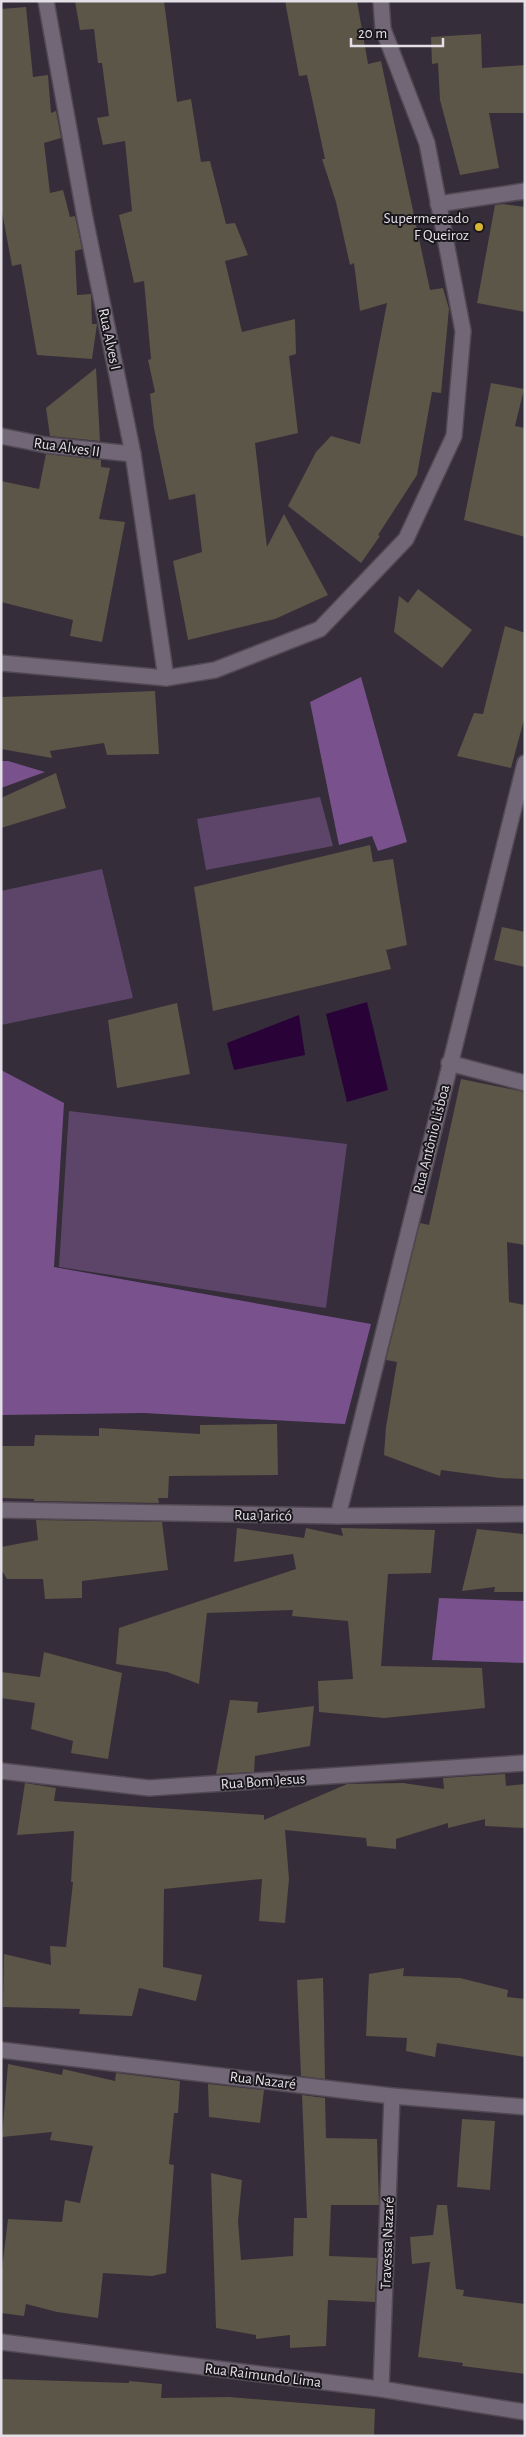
<svg xmlns="http://www.w3.org/2000/svg" width="526" height="2437" font-family="'Alegreya Sans',sans-serif">
<style>
.green{fill:#5d4569}
.forest{fill:#79528d}
.water{fill:#290238}
.building{fill:#5b5647}
.lines{fill:none;stroke-linecap:round;stroke-linejoin:round}
.minor-casing{stroke:#514a54;stroke-width:18}
.minor{stroke:#716776;stroke-width:15}
.poi-dot{fill:#d7b434;stroke:#1a171c;stroke-width:2}
.labels{text-anchor:middle;stroke-width:4;stroke-linejoin:round;paint-order:stroke}
.poi-label{font-size:15px;fill:#e4dfe7;stroke:#1a171c;text-anchor:end}
.street-label{font-size:15px;fill:#e4dfe7;stroke:#1a171c}
</style>
<rect width="100%" height="100%" fill="#352d39"/>
<!-- green -->
<g class="green">
<polygon points="320,797 333,846 206,870 197,819"/>
<polygon points="102,869 133,998 1,1025 1,891"/>
<polygon points="69,1111 347,1144 326,1308 59,1267"/>
</g>
<!-- forest -->
<g class="forest">
<polygon points="361,677 407,842 378,851 372,836 339,845 310,702"/>
<polygon points="1,761 8,761 45,772 1,788"/>
<polygon points="1,1070 64,1103 54,1267 371,1324 345,1424 144,1413 1,1415"/>
<polygon points="439,1598 525,1601 525,1663 432,1660"/>
</g>
<!-- water -->
<g class="water">
<polygon points="367,1002 388,1090 347,1102 326,1014"/>
<polygon points="299,1015 305,1055 234,1070 227,1043"/>
</g>
<!-- building -->
<g class="building">
<polygon points="75,1 164,1 177,102 191,99 201,162 210,161 226,224 235,223 248,255 225,261 242,332 295,319 296,354 289,356 298,433 255,443 267,547 284,514 328,595 275,619 188,640 173,561 202,552 195,494 169,500 154,428 150,394 155,392 148,360 151,359 144,281 134,283 119,215 132,211 125,141 103,145 97,118 109,116 102,63 98,63 94,29 80,30"/>
<polygon points="285,1 357,1 368,64 381,61 430,290 443,288 449,309 441,393 432,392 417,475 378,535 380,536 361,563 288,506 316,452 331,436 360,444 387,303 360,311 354,263 350,265 336,202 322,159 325,159 307,75 299,76"/>
<polygon points="26,7 33,77 48,75 51,113 56,111 61,138 44,143 50,193 63,190 70,217 75,216 82,249 75,251 77,295 91,294 92,324 97,324 92,359 37,355 21,264 12,266 1,206 1,9"/>
<polygon points="481,34 482,68 525,65 525,113 489,113 499,168 460,175 440,100 438,63 432,64 431,37"/>
<polygon points="503,204 525,207 525,312 477,303 495,205"/>
<polygon points="96,368 100,441 50,436 46,408"/>
<polygon points="491,383 524,389 515,426 525,428 525,537 464,520"/>
<polygon points="46,454 101,460 101,467 110,468 99,519 125,522 102,642 70,636 73,620 1,602 1,481 39,489"/>
<polygon points="418,589 472,630 442,668 394,632 399,596 408,603"/>
<polygon points="505,626 525,633 525,716 511,768 457,756 474,713 483,714"/>
<polygon points="155,691 159,754 107,755 104,743 50,751 52,758 1,749 1,697"/>
<polygon points="56,773 66,808 1,828 1,798"/>
<polygon points="370,845 373,862 393,859 407,945 386,950 391,969 213,1011 194,887"/>
<polygon points="502,927 525,932 525,967 494,960"/>
<polygon points="177,1003 190,1074 117,1088 108,1020"/>
<polygon points="461,1079 525,1092 525,1245 507,1242 509,1302 525,1305 525,1479 500,1478 441,1470 440,1476 384,1455 386,1427 397,1362 386,1360 420,1223 429,1225"/>
<polygon points="277,1424 278,1475 169,1476 168,1498 158,1498 159,1503 34,1501 34,1499 1,1498 1,1446 34,1446 35,1435 99,1436 99,1428 200,1434 200,1425"/>
<polygon points="36,1520 162,1522 168,1570 82,1581 82,1598 45,1599 43,1579 7,1579 1,1569 1,1547 38,1540"/>
<polygon points="237,1528 304,1538 306,1528 343,1536 341,1528 435,1530 431,1573 388,1574 381,1666 482,1668 485,1708 384,1718 319,1712 318,1681 353,1679 348,1621 292,1616 293,1610 207,1613 199,1684 167,1672 116,1664 119,1628 296,1569 293,1554 234,1562"/>
<polygon points="477,1529 523,1534 523,1592 494,1592 495,1587 462,1591"/>
<polygon points="44,1652 122,1673 108,1759 71,1753 73,1741 31,1729 35,1703 1,1698 1,1672 40,1677"/>
<polygon points="230,1700 258,1702 257,1713 314,1706 310,1746 255,1756 254,1772 216,1774"/>
<polygon points="505,1774 506,1786 525,1784 525,1828 485,1826 485,1819 448,1828 448,1823 396,1839 396,1849 367,1846 366,1838 285,1830 289,1879 285,1923 259,1921 262,1879 164,1889 163,1967 202,1975 196,2001 139,1988 132,2016 79,2014 80,2009 3,2007 4,1954 51,1965 50,1946 66,1947 73,1882 71,1882 74,1831 17,1835 25,1783 56,1788 54,1801 264,1815 264,1820 347,1784 403,1783 444,1789 443,1778"/>
<polygon points="404,1968 403,1976 460,1978 508,1990 507,1997 525,1999 525,2057 437,2043 435,2057 406,2051 407,2038 366,2036 369,1974"/>
<polygon points="323,1978 324,2022 325,2079 301,2076 297,1980"/>
<polygon points="8,2064 62,2075 63,2069 115,2081 116,2073 180,2081 178,2113 174,2113 169,2164 174,2165 166,2273 152,2276 103,2273 98,2318 57,2312 26,2304 24,2316 1,2313 1,2277 8,2219 62,2222 65,2200 80,2203 93,2146 50,2140 52,2132 2,2137"/>
<polygon points="208,2084 264,2090 260,2123 209,2117"/>
<polygon points="302,2095 325,2098 326,2138 377,2139 379,2205 331,2205 329,2256 377,2258 375,2302 328,2300 326,2346 290,2348 290,2335 256,2339 256,2335 216,2328 211,2173 242,2180 238,2221 241,2260 293,2256 294,2218 307,2218"/>
<polygon points="462,2119 495,2121 490,2190 457,2187"/>
<polygon points="437,2205 447,2205 456,2289 464,2290 463,2296 525,2304 525,2374 462,2366 463,2363 418,2357 430,2262 412,2264 410,2237 433,2235"/>
<polygon points="1,2379 129,2383 129,2381 162,2384 161,2398 229,2397 375,2409 374,2436 1,2436"/>
</g>
<g class="lines">
<!-- minor casing -->
<g class="minor-casing">
<g id="minor">
<polyline points="46,1 85,218 133,454 166,678"/>
<polyline points="438,204 525,191"/>
<polyline points="1,436 46,445 133,454"/>
<polyline points="1,663 166,678 215,670 320,629 406,539 454,436 463,331 427,143 383,29 381,1"/>
<polyline points="449,1063 525,1083"/>
<polyline points="1,1510 338,1516 525,1514"/>
<polyline points="338,1516 525,763"/>
<polyline points="1,1771 149,1788 525,1763"/>
<polyline points="1,2050 392,2096 525,2107"/>
<polyline points="1,2342 381,2389 525,2412"/>
<polyline points="381,2389 392,2096"/>
</g>
</g>
<!-- minor -->
<use href="#minor" class="minor"/>
</g>
<!-- markers -->
<circle class="poi-dot" cx="479" cy="227" r="5"/>
<g class="labels">
<!-- poi labels -->
<g class="poi-label">
<text x="469" y="223">Supermercado<tspan x="469" dy="17">F Queiroz</tspan></text>
</g>
<!-- street labels -->
<g class="street-label">
<text transform="translate(110 339) rotate(78)" y="5">Rua Alves I</text>
<text transform="translate(67 447) rotate(8)" y="5">Rua Alves II</text>
<text transform="translate(431 1139) rotate(-76)" y="5">Rua Antônio Lisboa</text>
<text transform="translate(263 1515) rotate(1)" y="5">Rua Jaricó</text>
<text transform="translate(263 1781) rotate(-4)" y="5">Rua Bom Jesus</text>
<text transform="translate(263 2080) rotate(7)" y="5">Rua Nazaré</text>
<text transform="translate(387 2243) rotate(-88)" y="5">Travessa Nazaré</text>
<text transform="translate(263 2375) rotate(7)" y="5">Rua Raimundo Lima</text>
</g>
</g>
<!-- border -->
<rect width="526" height="2437" fill="none" stroke="#e4dfe7" stroke-width="5"/>
<!-- scale -->
<path d="M351 38v8h92v-8" fill="none" stroke="#e4dfe7" stroke-width="2.5"/>
<text x="358" y="38" font-size="15" fill="#e4dfe7" stroke="#1a171c" stroke-width="4" paint-order="stroke">20 m</text>
</svg>
